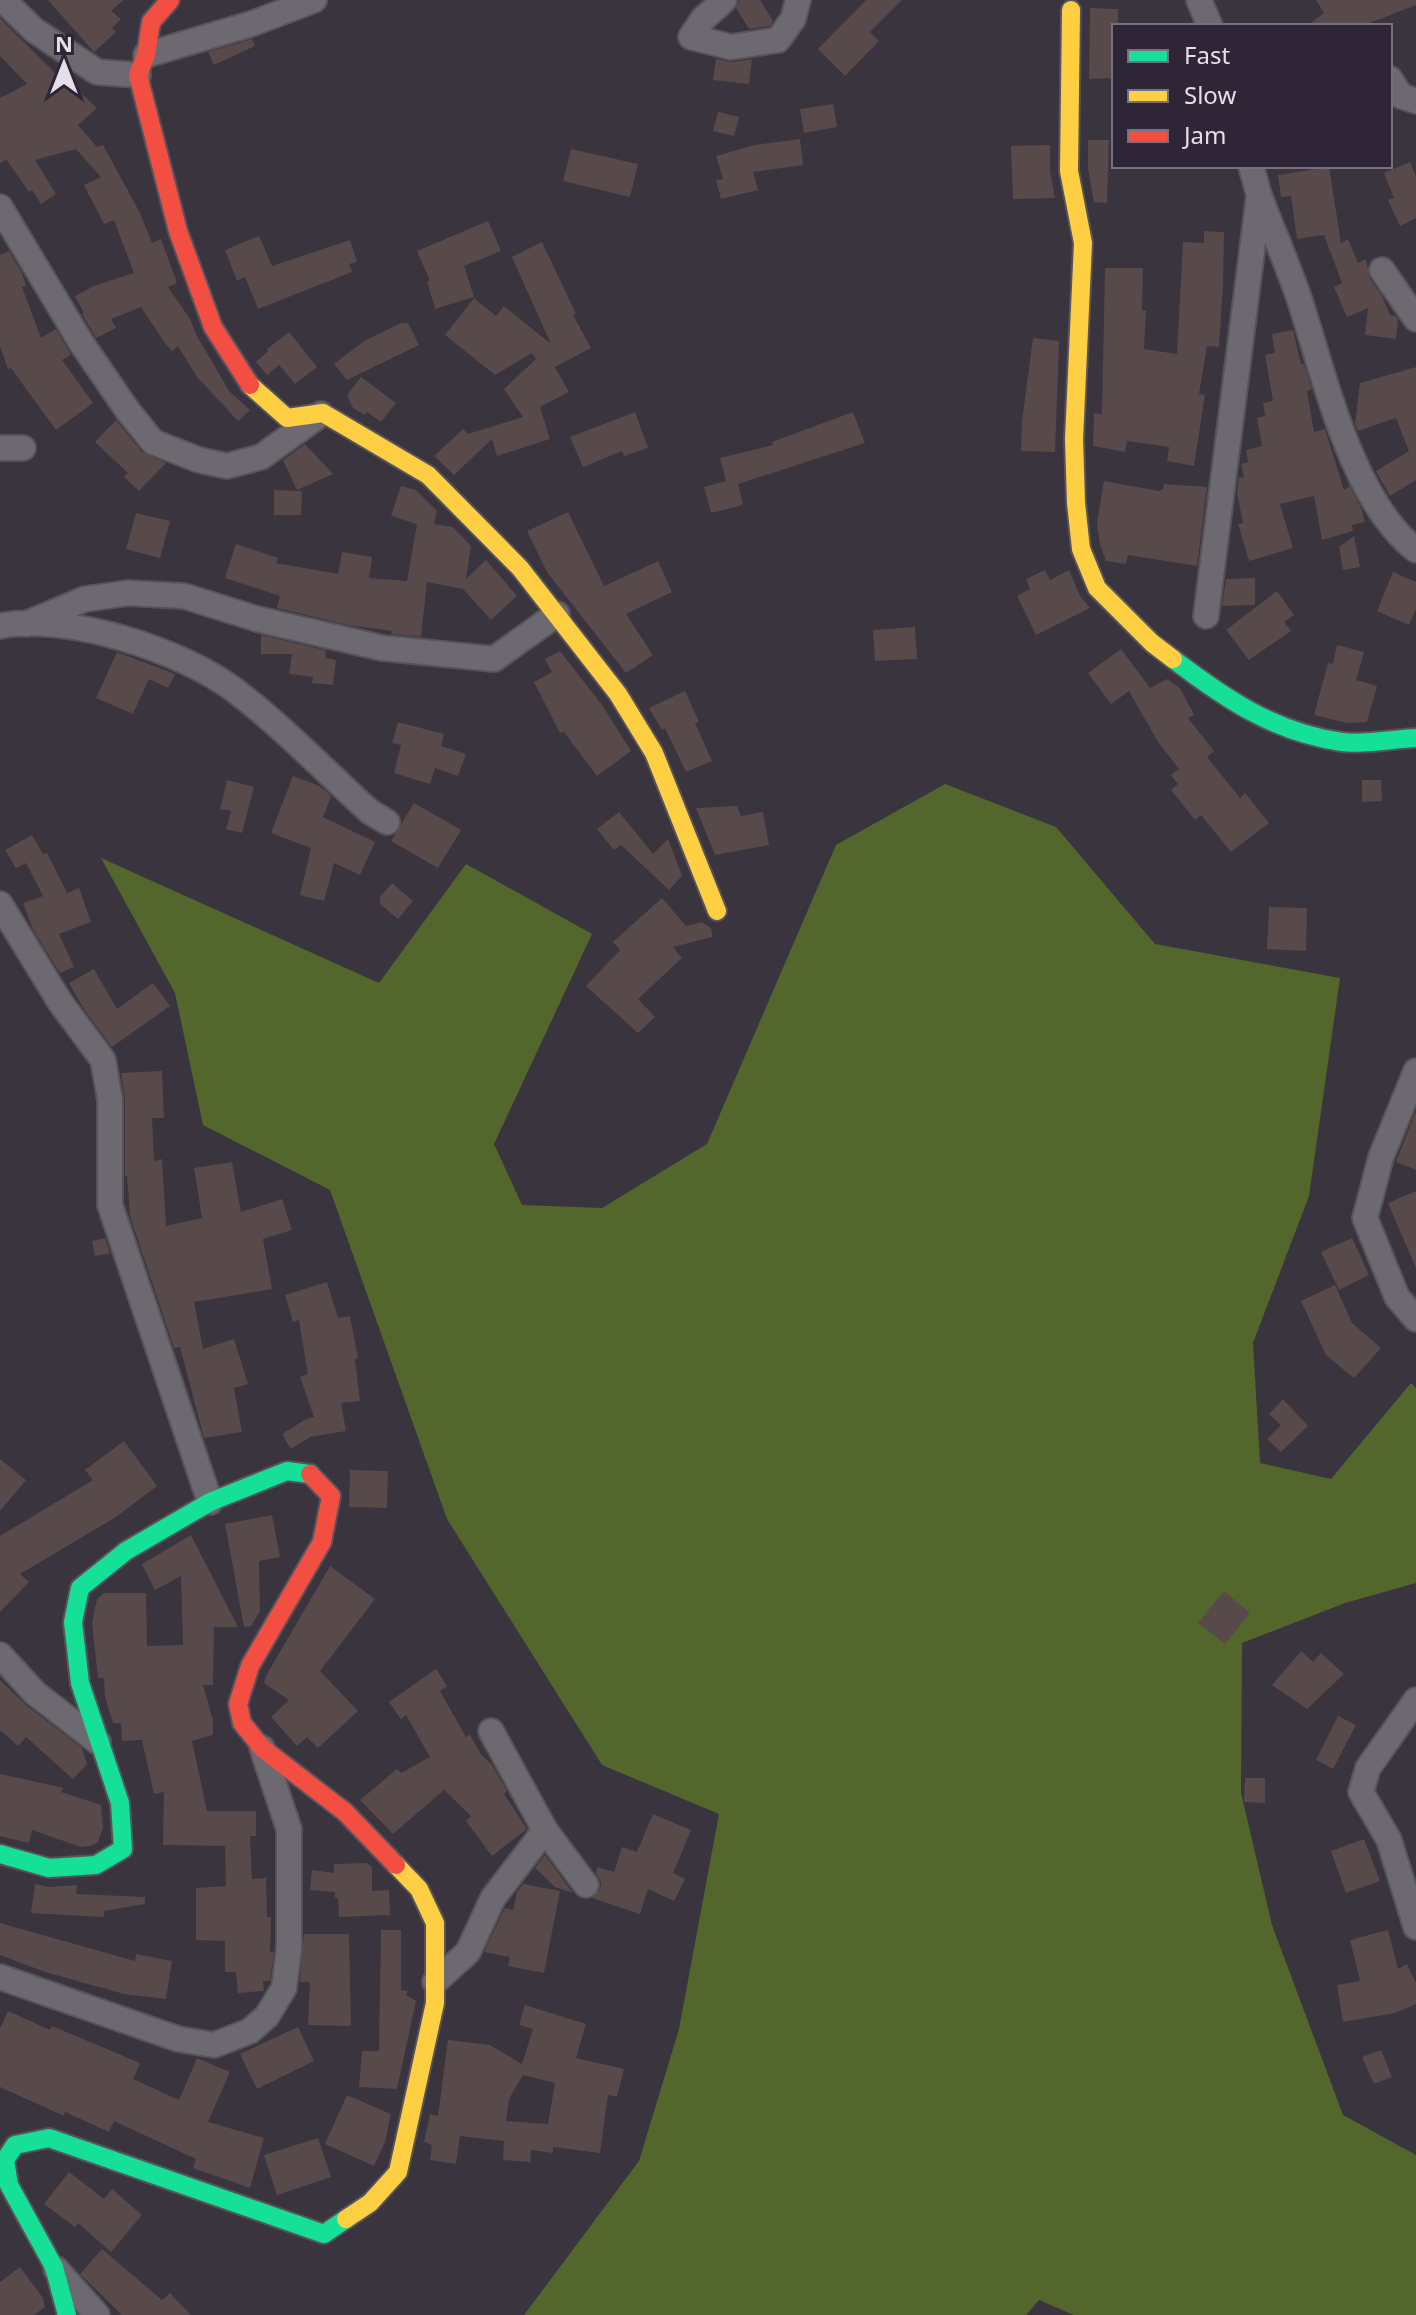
<svg xmlns="http://www.w3.org/2000/svg" width="1416" height="2315" font-family="'Noto Sans',sans-serif">
<style>
.forest{fill:#53672d}
.building{fill:#58494b;fill-rule:evenodd}
.lines{fill:none;stroke-linecap:round;stroke-linejoin:round}
.street-casing{stroke:#57535b;stroke-width:28}
.fast-casing{stroke:#57535b;stroke-width:22}
.slow-casing{stroke:#57535b;stroke-width:22}
.jam-casing{stroke:#57535b;stroke-width:22}
.street{stroke:#6d6970;stroke-width:24}
.fast{stroke:#16e098;stroke-width:18}
.slow{stroke:#ffcf43;stroke-width:18}
.jam{stroke:#f24e42;stroke-width:18}
</style>
<rect width="100%" height="100%" fill="#39343d"/>
<!-- forest -->
<polygon class="forest" points="945,784 1056,827 1155,944 1340,978 1309,1196 1253,1343 1260,1463 1331,1479 1411,1383 1416,1388 1416,1583 1345,1603 1242,1643 1241,1793 1272,1925 1343,2115 1416,2155 1416,2315 1074,2315 1039,2300 1026,2315 524,2315 639,2161 679,2029 719,1814 602,1765 447,1519 330,1190 203,1125 175,993 101,858 379,983 466,864 592,934 494,1144 522,1205 602,1208 707,1144 836,845"/>
<!-- building -->
<g class="building">
<polygon points="48,0 123,0 111,11 121,19 112,28 116,32 94,52"/>
<polygon points="739,0 760,0 773,21 770,26 749,29 736,8"/>
<polygon points="866,0 902,0 870,32 879,41 845,76 818,49"/>
<polygon points="1316,0 1416,0 1416,5 1362,26 1307,26 1324,13"/>
<polygon points="1090,8 1118,9 1118,26 1114,26 1114,78 1089,79"/>
<polygon points="0,18 56,74 58,72 97,108 78,125 97,147 103,145 140,213 152,243 161,239 177,283 168,287 190,319 197,336 229,391 250,410 238,421 197,377 178,346 172,351 165,343 141,307 111,319 116,328 96,338 82,314 84,313 75,296 94,286 134,273 114,220 104,224 84,185 101,177 76,149 35,160 56,194 41,204 32,190 29,192 6,159 0,163 0,98 27,84 0,56"/>
<polygon points="252,39 255,46 214,65 208,52"/>
<polygon points="716,59 733,62 752,59 749,84 713,80"/>
<polygon points="833,104 837,127 804,133 800,109"/>
<polygon points="718,112 739,117 734,136 713,131"/>
<polygon points="800,139 803,165 753,172 758,190 721,199 716,180 723,179 716,156 754,145"/>
<polygon points="1088,140 1109,140 1107,203 1094,202 1088,169"/>
<polygon points="1050,145 1050,171 1055,198 1013,199 1011,146"/>
<polygon points="571,149 638,164 630,197 563,181"/>
<polygon points="1410,162 1416,176 1416,218 1400,226 1388,200 1394,198 1384,173"/>
<polygon points="1329,167 1341,243 1348,239 1358,263 1366,259 1370,279 1382,296 1390,315 1396,316 1398,320 1396,339 1365,335 1368,308 1347,317 1334,287 1342,283 1324,235 1297,239 1291,196 1281,197 1278,175"/>
<polygon points="488,221 501,251 464,266 474,297 435,309 427,281 430,281 417,251"/>
<polygon points="1204,231 1224,232 1223,286 1219,347 1207,346 1199,394 1205,395 1194,466 1167,461 1169,447 1127,441 1125,452 1093,446 1094,413 1102,414 1105,268 1143,268 1142,310 1146,311 1144,349 1177,354 1183,242 1204,243"/>
<polygon points="259,236 272,266 350,240 357,262 349,264 352,272 258,309 245,277 237,281 225,250"/>
<polygon points="542,242 576,314 573,315 591,348 555,367 569,392 540,407 550,439 497,456 492,439 454,475 434,456 463,429 468,434 523,417 504,389 536,359 532,353 495,375 445,335 474,298 496,316 504,306 551,344 512,257"/>
<polygon points="9,251 22,273 26,286 22,287 41,338 56,329 71,355 62,360 93,403 56,430 11,368 8,369 0,346 0,255"/>
<polygon points="401,323 408,323 419,345 347,380 334,364 364,341"/>
<polygon points="1293,330 1301,364 1304,364 1312,389 1307,391 1314,432 1325,429 1344,490 1350,486 1362,510 1365,522 1352,525 1353,531 1322,540 1314,496 1280,504 1293,548 1249,561 1238,524 1243,523 1237,493 1239,477 1244,478 1241,464 1248,462 1246,450 1262,446 1257,418 1265,416 1263,403 1273,401 1265,355 1275,353 1272,334"/>
<polygon points="289,332 317,367 295,384 279,365 267,375 256,362 268,351 267,349"/>
<polygon points="1033,338 1059,341 1055,452 1021,451 1022,421"/>
<polygon points="1416,367 1416,480 1390,496 1376,471 1409,451 1396,418 1358,431 1355,424 1360,383"/>
<polygon points="361,377 396,403 381,422 367,412 365,415 353,408 347,395"/>
<polygon points="635,412 648,448 624,456 622,451 583,467 570,437"/>
<polygon points="853,412 865,443 738,484 743,505 711,513 704,487 726,481 720,458 773,445 772,442"/>
<polygon points="116,420 142,452 166,463 139,491 124,477 128,473 95,442"/>
<polygon points="305,444 333,474 297,490 283,460"/>
<polygon points="1104,481 1159,491 1163,489 1164,484 1207,487 1197,566 1128,555 1126,564 1106,561 1100,544 1097,523"/>
<polygon points="401,486 416,490 437,511 434,524 453,527 471,546 466,579 486,560 517,596 491,620 463,589 427,582 421,637 391,634 392,631 348,625 277,608 280,596 225,578 236,544 278,558 276,563 338,574 342,552 372,557 369,578 407,581 417,524 391,516"/>
<polygon points="274,490 302,491 301,515 274,515"/>
<polygon points="568,512 604,586 658,561 672,592 626,614 653,655 626,673 547,572 527,531"/>
<polygon points="136,513 170,521 160,558 126,549"/>
<polygon points="1354,536 1360,567 1343,570 1339,547"/>
<polygon points="1045,570 1050,580 1069,570 1080,596 1090,608 1036,635 1017,596 1030,589 1026,579"/>
<polygon points="1393,572 1416,582 1416,609 1409,625 1377,611"/>
<polygon points="1255,578 1255,605 1222,606 1226,579"/>
<polygon points="1277,591 1294,615 1284,622 1291,631 1249,660 1226,630"/>
<polygon points="915,627 917,659 875,661 873,630"/>
<polygon points="261,635 325,650 326,658 336,660 333,685 312,683 313,677 289,674 292,654 261,654"/>
<polygon points="1337,645 1364,652 1356,680 1377,686 1367,722 1346,723 1314,715 1328,663 1333,664"/>
<polygon points="1121,649 1150,688 1167,679 1180,688 1194,715 1188,718 1214,751 1207,757 1240,798 1245,793 1269,823 1231,852 1201,815 1195,820 1171,790 1178,784 1171,775 1179,769 1158,742 1129,691 1111,704 1088,673"/>
<polygon points="560,651 602,705 631,751 597,776 564,732 560,733 534,682 552,672 545,659"/>
<polygon points="117,652 175,674 168,688 149,679 133,714 96,698"/>
<polygon points="685,691 699,722 695,723 712,761 686,772 665,728 662,730 649,708"/>
<polygon points="398,722 444,734 441,746 466,754 458,776 435,768 430,784 394,773 401,745 392,743"/>
<polygon points="293,776 320,786 331,796 323,817 375,842 360,875 334,863 324,901 300,895 311,848 271,833"/>
<polygon points="227,780 254,787 242,833 226,829 231,811 220,809"/>
<polygon points="1362,780 1381,780 1382,801 1362,802"/>
<polygon points="414,803 461,830 438,868 391,841"/>
<polygon points="737,806 741,816 763,812 769,845 715,855 696,808"/>
<polygon points="619,812 653,854 668,839 682,876 669,890 621,845 614,850 597,829"/>
<polygon points="32,835 43,854 47,853 67,893 79,888 91,922 59,934 74,967 60,973 33,930 23,903 43,896 26,863 16,868 5,850"/>
<polygon points="392,883 413,901 398,919 380,904 380,897"/>
<polygon points="662,898 686,926 702,922 711,928 713,937 673,947 682,958 638,999 655,1017 638,1033 586,986 620,950 613,942"/>
<polygon points="1269,907 1307,908 1306,951 1267,949"/>
<polygon points="94,969 117,1009 153,983 170,1006 112,1047 83,1008 69,983"/>
<polygon points="162,1071 164,1118 152,1118 154,1161 162,1159 166,1226 202,1218 194,1168 232,1162 241,1212 282,1199 292,1230 263,1239 272,1289 194,1302 203,1349 234,1339 248,1384 234,1388 242,1432 204,1438 180,1347 174,1348 130,1216 127,1176 125,1176 125,1100 121,1073"/>
<polygon points="1415,1113 1416,1113 1416,1170 1396,1162"/>
<polygon points="1416,1191 1416,1268 1388,1203"/>
<polygon points="105,1238 110,1253 95,1256 92,1241"/>
<polygon points="1352,1238 1369,1275 1339,1290 1321,1252"/>
<polygon points="327,1282 338,1318 350,1316 358,1358 355,1359 360,1401 341,1403 346,1431 310,1437 291,1449 282,1434 306,1419 314,1417 300,1377 308,1374 299,1320 293,1322 285,1295"/>
<polygon points="1335,1285 1352,1323 1381,1348 1354,1378 1326,1355 1301,1301"/>
<polygon points="1283,1399 1308,1426 1281,1452 1267,1439 1281,1425 1269,1414"/>
<polygon points="124,1441 157,1486 116,1517 20,1574 29,1582 0,1612 0,1536 93,1480 85,1470"/>
<polygon points="0,1459 26,1480 0,1511"/>
<polygon points="350,1470 388,1471 387,1508 349,1507"/>
<polygon points="272,1515 280,1557 259,1561 260,1611 251,1626 244,1627 225,1524"/>
<polygon points="191,1535 238,1627 214,1627 213,1685 203,1685 213,1720 213,1735 192,1741 207,1811 256,1811 256,1836 250,1836 252,1879 266,1878 267,1917 271,1917 270,1952 274,1952 270,1981 263,1981 264,1991 238,1993 236,1972 225,1972 225,1941 196,1940 196,1888 226,1886 225,1846 163,1845 164,1792 154,1794 142,1740 122,1741 121,1723 113,1723 105,1697 104,1678 98,1678 92,1623 97,1599 104,1593 146,1593 147,1646 183,1645 181,1576 155,1590 142,1564"/>
<polygon points="330,1566 375,1599 320,1671 358,1711 318,1748 307,1737 297,1746 271,1717 289,1700 264,1683 267,1674"/>
<polygon points="1224,1591 1250,1613 1225,1644 1198,1623"/>
<polygon points="1301,1651 1313,1662 1321,1653 1344,1674 1307,1709 1272,1685"/>
<polygon points="436,1669 447,1686 440,1691 466,1737 470,1735 481,1754 492,1765 507,1791 504,1794 527,1829 492,1856 466,1821 471,1816 444,1790 393,1834 360,1800 397,1769 401,1773 430,1757 406,1715 401,1719 389,1702"/>
<polygon points="0,1680 26,1705 82,1748 87,1764 73,1779 26,1737 18,1746 0,1730"/>
<polygon points="1338,1716 1356,1725 1333,1769 1316,1760"/>
<polygon points="0,1774 64,1788 61,1792 101,1805 103,1828 98,1842 90,1846 81,1847 32,1830 29,1843 0,1836"/>
<polygon points="1245,1778 1265,1778 1265,1803 1244,1802"/>
<polygon points="653,1814 691,1830 673,1873 685,1879 674,1901 648,1889 640,1914 592,1898 600,1890 601,1882 596,1873 597,1867 614,1872 622,1847 637,1852"/>
<polygon points="1364,1839 1380,1881 1346,1893 1331,1851"/>
<polygon points="545,1855 573,1893 555,1887 535,1868"/>
<polygon points="367,1863 372,1867 372,1891 389,1890 390,1915 339,1917 338,1898 335,1898 335,1892 310,1890 312,1870 334,1873 334,1864"/>
<polygon points="35,1884 50,1887 77,1885 76,1894 145,1897 145,1904 104,1911 104,1917 31,1913"/>
<polygon points="523,1884 560,1891 544,1973 508,1966 510,1957 484,1952 505,1908 513,1910 517,1892"/>
<polygon points="0,1923 135,1961 136,1954 172,1961 166,1999 124,1994 45,1972 0,1955"/>
<polygon points="381,1930 401,1930 401,1990 408,1991 406,1995 416,2001 397,2089 359,2087 362,2051 379,2051"/>
<polygon points="1388,1930 1398,1969 1407,1964 1416,1983 1416,2004 1395,2013 1343,2022 1337,1985 1360,1981 1350,1940"/>
<polygon points="304,1934 349,1934 351,2026 308,2025 310,1982 300,1982"/>
<path d="M525,2005l61,19 -10,34 48,11 -7,28 -9,-2 -8,58 -47,-6v6l-22,-3 -1,12 -27,-2 1,-19 -44,-5 -4,28 -26,-4 2,-15 -8,-3 6,-28 8,2 10,-76 42,5 32,19 11,-35 -14,-4zM523,2075l32,8 -7,41 -42,-3 3,-22z"/>
<polygon points="8,2011 50,2030 52,2026 140,2063 133,2079 179,2100 197,2058 230,2072 208,2122 264,2138 250,2188 193,2168 196,2159 114,2121 109,2132 65,2112 64,2116 0,2087 0,2028"/>
<polygon points="298,2027 314,2061 257,2089 240,2054"/>
<polygon points="1381,2050 1392,2077 1374,2084 1362,2057"/>
<polygon points="347,2095 391,2114 385,2142 374,2166 325,2144"/>
<polygon points="318,2138 331,2177 277,2195 264,2155"/>
<polygon points="69,2172 104,2199 112,2189 142,2215 111,2252 78,2223 75,2227 44,2204"/>
<polygon points="102,2249 162,2300 170,2293 191,2315 122,2315 80,2274"/>
<polygon points="20,2267 43,2298 45,2307 34,2315 0,2315 0,2282"/>
</g>
<g class="lines">
<!-- street casing -->
<g class="street-casing">
<g id="street">
<polyline points="3,0 34,30 97,72 138,75"/>
<polyline points="724,0 703,19 691,37 731,47 778,40 793,19 798,0"/>
<polyline points="1199,0 1210,26"/>
<polyline points="146,55 251,24 314,0"/>
<polyline points="1390,79 1401,96 1416,101"/>
<polyline points="1251,166 1259,195"/>
<polyline points="0,207 82,344 128,411 153,442 199,460 227,466 261,457 321,414"/>
<polyline points="1382,270 1416,319"/>
<polyline points="0,448 23,448"/>
<path d="M1206,616l53,-421c13,34 28,68 40,103 25,75 52,202 117,252"/>
<polyline points="26,624 85,599 128,593 184,596 257,619 382,648 494,659 557,614"/>
<path d="M0,626c67,-13 183,24 237,66 47,36 89,80 132,119l18,11"/>
<polyline points="0,904 60,1002 103,1060 110,1100 110,1205 210,1502"/>
<polyline points="1416,1071 1381,1157 1365,1218 1397,1297 1416,1319"/>
<polyline points="0,1655 35,1693 98,1742"/>
<polyline points="1416,1700 1368,1768 1361,1792 1389,1840 1416,1927"/>
<polyline points="545,1830 586,1885"/>
<polyline points="0,1977 178,2039 214,2045 250,2031 267,2016 284,1988 289,1949 289,1829 262,1748"/>
<polyline points="435,1982 468,1952 493,1898 545,1830 491,1731"/>
<polyline points="56,2269 97,2315"/>
</g>
</g>
<!-- fast casing -->
<g class="fast-casing">
<g id="fast">
<path d="M1173,659c54,41 101,73 169,83 23,3 51,-3 74,-4"/>
<polyline points="0,1854 49,1868 96,1865 123,1849 120,1803 80,1683 73,1622 80,1588 126,1551 210,1502 287,1471 310,1474"/>
<polyline points="67,2315 54,2267 9,2185 5,2160 15,2145 49,2138 324,2234 346,2219"/>
</g>
</g>
<!-- slow casing -->
<g class="slow-casing">
<g id="slow">
<polyline points="1071,10 1069,171 1083,243 1074,439 1076,503 1081,549 1097,588 1152,643 1173,659"/>
<polyline points="250,385 287,418 323,413 428,475 520,568 618,694 654,753 717,911"/>
<polyline points="346,2219 370,2203 398,2172 435,2003 435,1923 419,1889 396,1865"/>
</g>
</g>
<!-- jam casing -->
<g class="jam-casing">
<g id="jam">
<polyline points="170,0 151,22 146,55 138,75 178,231 213,327 250,385"/>
<polyline points="310,1474 331,1496 322,1542 250,1666 238,1704 242,1723 262,1748 345,1812 396,1865"/>
</g>
</g>
<!-- street -->
<use href="#street" class="street"/>
<!-- fast -->
<use href="#fast" class="fast"/>
<!-- slow -->
<use href="#slow" class="slow"/>
<!-- jam -->
<use href="#jam" class="jam"/>
</g>
<!-- legend -->
<rect x="1112" y="24" width="280" height="144" fill="#2e2636" stroke="#77707e" stroke-width="2"/>
<rect x="1128" y="50" width="40" height="12" fill="#16e098" stroke="#77707e" stroke-width="2"/>
<text x="1184" y="64" font-size="24" fill="#e4dfe9">Fast</text>
<rect x="1128" y="90" width="40" height="12" fill="#ffcf43" stroke="#77707e" stroke-width="2"/>
<text x="1184" y="104" font-size="24" fill="#e4dfe9">Slow</text>
<rect x="1128" y="130" width="40" height="12" fill="#f24e42" stroke="#77707e" stroke-width="2"/>
<text x="1184" y="144" font-size="24" fill="#e4dfe9">Jam</text>
<!-- north arrow -->
<g transform="translate(64 64)" stroke="#2e2636" stroke-width="6" paint-order="stroke">
<path d="M0-6L14 30L0 20L-14 30Z" fill="#e4dfe9"/>
<text y="-12" font-size="22" font-weight="bold" text-anchor="middle" fill="#e4dfe9">N</text>
</g>
</svg>
